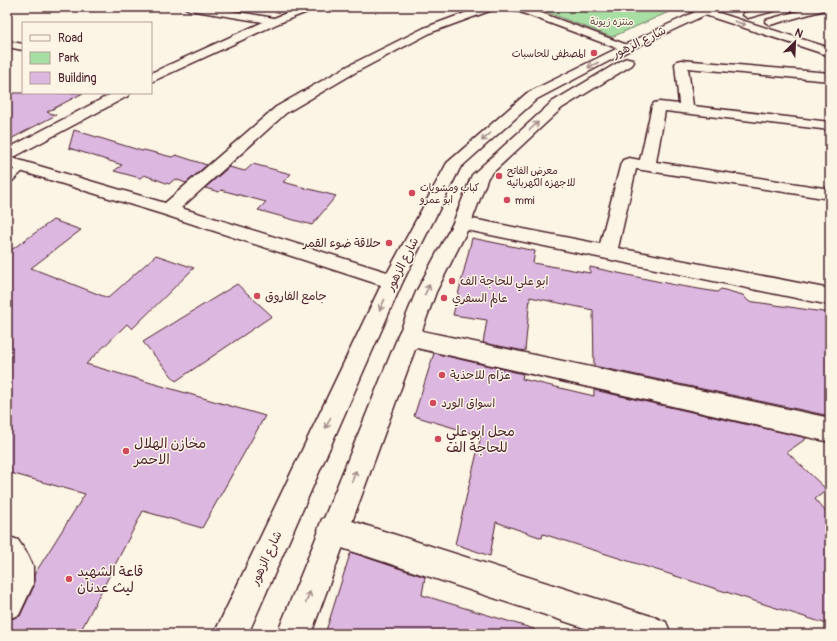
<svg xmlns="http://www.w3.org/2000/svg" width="837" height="641" font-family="Pangolin,'Playpen Sans Arabic',sans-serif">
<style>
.green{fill:#a7dea3;stroke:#787e67}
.building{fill:#dcb7e0;stroke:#4a1f2b}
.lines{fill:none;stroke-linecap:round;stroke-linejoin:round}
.service-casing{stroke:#4a1f2b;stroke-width:3}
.minor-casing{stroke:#4a1f2b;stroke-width:3}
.secondary-casing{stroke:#4a1f2b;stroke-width:3}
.service{fill:#fcf5e5;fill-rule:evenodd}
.minor{fill:#fcf5e5;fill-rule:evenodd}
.secondary{fill:#fcf5e5;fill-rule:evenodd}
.oneway{stroke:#a38a88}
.poi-dot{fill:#d1495b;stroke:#fcf5e5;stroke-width:1.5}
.labels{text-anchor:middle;stroke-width:3;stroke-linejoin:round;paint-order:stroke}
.far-park-label{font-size:10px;fill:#614f49;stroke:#fcf5e5}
.far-poi-label{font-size:10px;fill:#4a1f2b;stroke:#fcf5e5;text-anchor:start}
.street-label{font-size:12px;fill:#4a1f2b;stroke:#fcf5e5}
.poi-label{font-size:12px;fill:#4a1f2b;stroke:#fcf5e5;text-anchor:start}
.near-poi-label{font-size:14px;fill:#4a1f2b;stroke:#fcf5e5;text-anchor:start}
</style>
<rect width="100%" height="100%" fill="#fcf5e5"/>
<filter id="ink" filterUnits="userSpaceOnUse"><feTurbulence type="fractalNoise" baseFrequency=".025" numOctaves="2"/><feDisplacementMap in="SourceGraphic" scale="8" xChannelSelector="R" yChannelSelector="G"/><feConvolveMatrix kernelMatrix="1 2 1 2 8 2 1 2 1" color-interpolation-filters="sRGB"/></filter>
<g filter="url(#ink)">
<!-- green -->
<polygon class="green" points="533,7 673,7 678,8 612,37"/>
<!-- building -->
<g class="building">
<polygon points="7,93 83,93 47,112 56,115 7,141"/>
<polygon points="74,130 142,151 144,150 172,157 176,155 207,165 186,183 175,179 169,184 144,175 140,178 114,171 122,165 69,148"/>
<polygon points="253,164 291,174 283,182 336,196 312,225 258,210 266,202 221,190 219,192 205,188 229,167 245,171"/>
<polygon points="53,220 81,230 31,268 108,298 156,255 194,268 132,329 127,324 86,364 265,416 202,528 143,511 79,634 7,634 7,620 20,616 34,586 34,575 85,494 7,472 7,253"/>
<polygon points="472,238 535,251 533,263 590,273 590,267 675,285 717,292 721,289 743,295 748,301 830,313 830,416 594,366 593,310 530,297 525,351 483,343 487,320 453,315"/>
<polygon points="237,284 272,316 176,381 143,342"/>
<polygon points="434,353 523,374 522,379 594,396 594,390 807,438 787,452 827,490 815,499 830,517 830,625 543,534 542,538 496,522 490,556 455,544 481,436 414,416"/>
<polygon points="353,553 425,577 422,595 534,629 533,634 325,634 350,554"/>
</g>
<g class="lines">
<!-- service casing -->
<g class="service-casing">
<polygon id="service" points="23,163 26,164 27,166 26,168 10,183 7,184 7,176 20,164"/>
</g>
<!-- minor casing -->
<g class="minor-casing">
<g id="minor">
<polygon points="184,7 208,7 274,18 302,7 316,7 315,9 279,23 151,82 151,73 263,22 189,10"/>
<polygon points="481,7 496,7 495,9 432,32 356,72 286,113 181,208 400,276 403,281 400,286 393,289 162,214 7,167 7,149 113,93 130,93 128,96 12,158 165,203 276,107 348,66 424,28"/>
<polygon points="511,7 525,7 630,46 632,48 630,50 622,50 512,9"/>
<polygon points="766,7 782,7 781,9 748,18 743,15 744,13"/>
<polygon points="813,7 829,7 828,9 770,25 765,22 766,20"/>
<polygon points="7,41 23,44 23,50 7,47"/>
<polygon points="681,60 830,73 830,81 688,68 693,106 830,122 830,130 665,111 656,162 830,189 830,199 636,169 618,248 830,289 830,305 462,229 456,227 453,223 456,219 462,217 600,244 621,163 623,160 629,158 640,160 652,106 654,103 659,102 679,104 675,64 677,61"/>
<polygon points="408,328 830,418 830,442 408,346 400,343 397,337 400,331"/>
<polygon points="333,515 654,617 666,622 671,634 603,634 333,545 322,541 318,530 322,519"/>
<polygon points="7,536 18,540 28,555 33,566 33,585 19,615 7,619"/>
</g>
</g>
<!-- secondary casing -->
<g class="secondary-casing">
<g id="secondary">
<polygon points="685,7 700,7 830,48 830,56 705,15 630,50 537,99 460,168 403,281 248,634 214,634 383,281 447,163 527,93 622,46 695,12 686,9"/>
<polygon points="628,58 632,59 634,62 632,65 562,108 488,177 471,223 436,292 311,634 277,634 416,292 453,223 472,175 552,102 624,59"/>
</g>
</g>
<!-- service -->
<use href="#service" class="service"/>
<!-- minor -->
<use href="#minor" class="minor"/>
<!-- secondary -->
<use href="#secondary" class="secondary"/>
</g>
<!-- one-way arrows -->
<defs><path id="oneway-shaft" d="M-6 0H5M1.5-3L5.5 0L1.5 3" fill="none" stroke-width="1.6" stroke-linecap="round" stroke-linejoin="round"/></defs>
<g class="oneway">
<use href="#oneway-shaft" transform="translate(740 23) rotate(18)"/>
<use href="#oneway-shaft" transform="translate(593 65) rotate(153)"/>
<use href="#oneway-shaft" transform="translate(534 126) rotate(-42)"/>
<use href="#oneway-shaft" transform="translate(486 137) rotate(139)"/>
<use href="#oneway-shaft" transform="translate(427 290) rotate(-64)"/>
<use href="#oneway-shaft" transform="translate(382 305) rotate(115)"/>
<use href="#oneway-shaft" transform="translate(328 423) rotate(115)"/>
<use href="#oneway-shaft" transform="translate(354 476) rotate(-69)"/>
<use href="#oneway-shaft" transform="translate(308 597) rotate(-70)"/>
</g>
</g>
<!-- markers -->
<g class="poi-dot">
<circle cx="594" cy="53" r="4"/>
<circle cx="499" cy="176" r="4"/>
<circle cx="412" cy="193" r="4"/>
<circle cx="507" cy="200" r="4"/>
<circle cx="389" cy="243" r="4"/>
<circle cx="452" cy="281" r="4"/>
<circle cx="257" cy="296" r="4"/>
<circle cx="444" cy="298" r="4"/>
<circle cx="442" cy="375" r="4"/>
<circle cx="433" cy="403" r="4"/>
<circle cx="438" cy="439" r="4"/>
<circle cx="126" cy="451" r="4"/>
<circle cx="69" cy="579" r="4"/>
</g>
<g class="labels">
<!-- far-park labels -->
<g class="far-park-label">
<text x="612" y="25">منتزه زيونة</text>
</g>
<!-- far-poi labels -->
<g class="far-poi-label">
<text x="586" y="57" text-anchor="end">المصطفى للحاسبات</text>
<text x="507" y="174">معرض الفاتح<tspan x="507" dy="12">للاجهزه الكهربائيه</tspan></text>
<text x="420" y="191">كباب ومشويات<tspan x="420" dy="12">ابو عمرو</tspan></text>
<text x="515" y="204">mmi</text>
</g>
<!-- street labels -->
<g class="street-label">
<text transform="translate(639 42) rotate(-26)" y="4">شارع الزهور</text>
<text transform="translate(402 264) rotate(-63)" y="4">شارع الزهور</text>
<text transform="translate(266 558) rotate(-65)" y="4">شارع الزهور</text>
</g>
<!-- poi labels -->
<g class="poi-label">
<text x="381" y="247" text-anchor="end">حلاقة ضوء القمر</text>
<text x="460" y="285">ابو علي للحاجة الف</text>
<text x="265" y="300">جامع الفاروق</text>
<text x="452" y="302">عالم السفري</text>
<text x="450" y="379">عزام للاحذية</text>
<text x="441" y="407">اسواق الورد</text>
</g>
<!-- near-poi labels -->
<g class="near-poi-label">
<text x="446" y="436">محل ابو علي<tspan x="446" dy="16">للحاجة الف</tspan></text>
<text x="134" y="448">مخازن الهلال<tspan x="134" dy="16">الاحمر</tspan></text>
<text x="77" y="576">قاعة الشهيد<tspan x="77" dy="16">ليث عدنان</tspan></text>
</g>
</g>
<!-- margin -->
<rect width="837" height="641" fill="none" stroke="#fcf5e5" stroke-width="24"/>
<rect x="12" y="12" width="813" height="617" fill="none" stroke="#4a1f2b" stroke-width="1.5" filter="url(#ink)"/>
<!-- legend -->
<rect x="22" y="22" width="130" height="72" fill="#fcf5e5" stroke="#b59f9b"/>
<rect x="30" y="35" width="20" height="6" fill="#fcf5e5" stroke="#b59f9b"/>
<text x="58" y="42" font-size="12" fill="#4a1f2b">Road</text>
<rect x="30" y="52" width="20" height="12" fill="#a7dea3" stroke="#b59f9b"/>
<text x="58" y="62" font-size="12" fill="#4a1f2b">Park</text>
<rect x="30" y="72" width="20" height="12" fill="#dcb7e0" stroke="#b59f9b"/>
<text x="58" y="82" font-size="12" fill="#4a1f2b">Building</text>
<!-- north arrow -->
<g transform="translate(795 42) rotate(24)" stroke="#fcf5e5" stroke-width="3" paint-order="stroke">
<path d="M0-3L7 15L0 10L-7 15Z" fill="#4a1f2b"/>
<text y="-6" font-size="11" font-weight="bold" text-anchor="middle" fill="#4a1f2b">N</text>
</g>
</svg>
